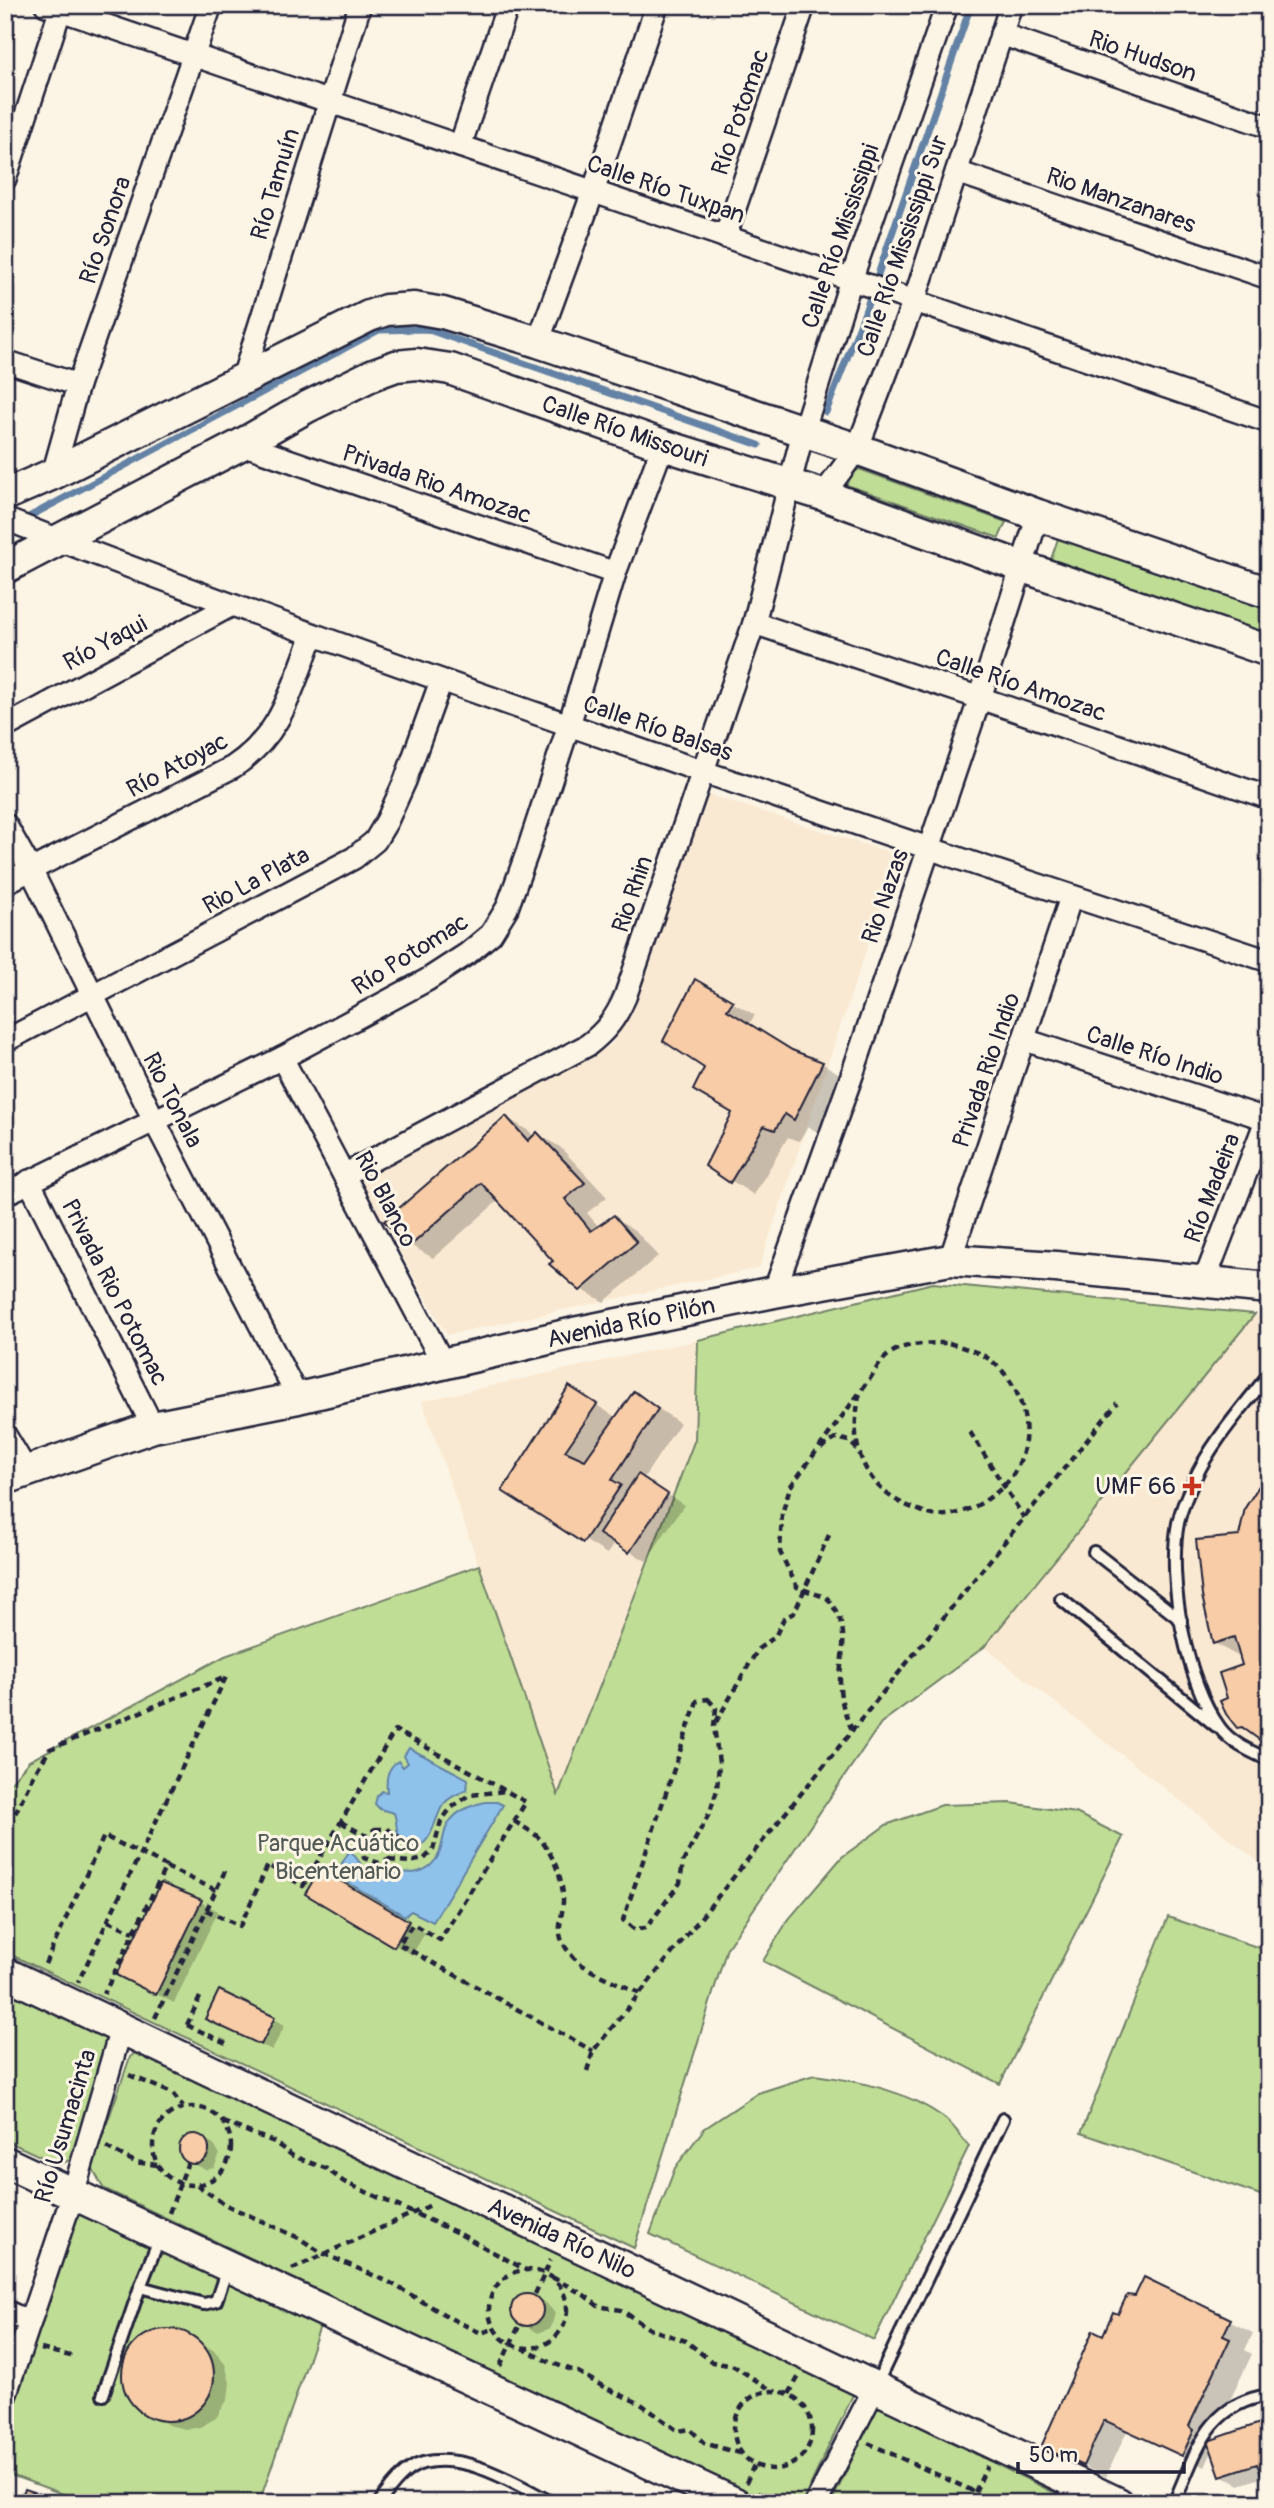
<svg xmlns="http://www.w3.org/2000/svg" width="1274" height="2508" font-family="Pangolin,sans-serif">
<style>
.built{fill:#fae9d2}
.green{fill:#c0dd95;stroke:#718068;stroke-width:2}
.water{fill:#8fc2eb;stroke:#6382a5;stroke-width:2}
.shadow{fill:#0003}
.lines{fill:none;stroke-linecap:round;stroke-linejoin:round}
.stream{stroke:#6382a5;stroke-width:7}
.building{fill:#f7cca6;stroke:#22223b;stroke-width:2}
.lane-casing{stroke:#22223b;stroke-width:16}
.street-casing{stroke:#22223b;stroke-width:26}
.secondary-casing{stroke:#22223b;stroke-width:35}
.path{stroke:#22223b;stroke-width:4.5;stroke-dasharray:7 5;stroke-linecap:butt}
.lane{stroke:#fcf5e5;stroke-width:10}
.street{stroke:#fcf5e5;stroke-width:21}
.secondary{stroke:#fcf5e5;stroke-width:30}
.poi-dot{fill:#c8321e;stroke:#fcf5e5;stroke-width:2.5}
.labels{text-anchor:middle;stroke-width:6;stroke-linejoin:round;paint-order:stroke}
.street-label{font-size:24px;fill:#22223b;stroke:#fcf5e5}
.poi-label{font-size:24px;fill:#22223b;stroke:#fcf5e5;text-anchor:end}
.park-label{font-size:24px;fill:#515a56;stroke:#fcf5e5}
</style>
<rect width="100%" height="100%" fill="#fcf5e5"/>
<filter id="ink" filterUnits="userSpaceOnUse"><feTurbulence type="fractalNoise" baseFrequency=".0143" numOctaves="2"/><feDisplacementMap in="SourceGraphic" scale="14" xChannelSelector="R" yChannelSelector="G"/><feConvolveMatrix kernelMatrix="1 2 1 2 8 2 1 2 1" color-interpolation-filters="sRGB"/></filter>
<g filter="url(#ink)">
<!-- built -->
<g class="built">
<polygon points="707,794 898,855 759,1268 447,1335 358,1178 612,1045"/>
<polygon points="1255,1314 1269,1325 1269,1870 984,1647"/>
<polygon points="698,1340 695,1439 558,1796 422,1401"/>
</g>
<!-- green -->
<g class="green">
<polygon points="859,469 1006,522 999,538 841,483"/>
<polygon points="1060,533 1269,606 1269,635 1050,562"/>
<polygon points="933,1283 1255,1314 984,1647 881,1723 727,1948 634,2248 5,1952 5,1789 29,1761 225,1656 479,1565 558,1795 695,1439 698,1340"/>
<polygon points="1011,1803 1076,1813 1123,1837 1000,2084 763,1961 788,1920 842,1857 886,1825 942,1805"/>
<polygon points="1168,1917 1269,1951 1269,2198 1081,2133"/>
<polygon points="5,1979 103,2026 109,2042 72,2159 59,2165 5,2140"/>
<polygon points="140,2049 846,2378 853,2395 802,2503 768,2503 103,2188 92,2167 130,2057"/>
<path d="M814,2075c45,6 91,15 129,42 10,7 18,20 26,29l-95,194 -224,-106 25,-66 29,-39 54,-36z"/>
<polygon points="72,2210 320,2326 259,2503 88,2503 5,2473 5,2406"/>
<polygon points="878,2406 1075,2503 831,2503"/>
</g>
<!-- water -->
<g class="water">
<path d="M409,1748l59,31 -1,11c-9,4 -18,7 -24,15 -9,13 -11,45 -32,41 -6,-2 -11,-5 -13,-11 -2,-7 -1,-14 -4,-22l-14,-4 -5,-5 2,-8 5,-5 5,1c-1,-12 -1,-23 11,-31l5,6 5,-4 -4,-7z"/>
<path d="M485,1802h12l6,3 -70,117 -22,-11 -6,5 -70,-41 15,-25 14,18 9,6c22,-11 36,9 58,-9 10,-9 10,-18 13,-30 4,-21 23,-29 41,-33z"/>
</g>
<!-- shadow -->
<g class="shadow">
<polygon points="696,982 755,1015 749,1024 796,1053 823,1064 845,1077 817,1132 808,1126 799,1141 788,1137 754,1195 708,1166 734,1112 706,1067"/>
<polygon points="507,1118 529,1131 534,1137 538,1134 560,1147 607,1197 587,1213 599,1227 614,1217 636,1231 658,1256 604,1302 581,1289 499,1200 433,1258 410,1245"/>
<polygon points="635,1393 680,1423 643,1479 684,1505 646,1561 615,1542 607,1554 504,1490 592,1402 617,1418"/>
<polygon points="1241,1537 1263,1741 1238,1727 1230,1699 1244,1666 1241,1658 1214,1643"/>
<polygon points="321,1871 425,1933 412,1955 307,1894"/>
<polygon points="162,1886 201,1902 218,1911 174,2003 118,1975"/>
<polygon points="274,2019 285,2025 272,2050 218,2025"/>
<polygon points="189,2137 200,2137 212,2143 220,2154 214,2168 205,2170 183,2156 181,2147"/>
<polygon points="1144,2279 1253,2333 1245,2350 1252,2354 1210,2442 1269,2422 1269,2483 1264,2477 1239,2485 1222,2475 1213,2450 1205,2467 1127,2431 1106,2477 1043,2446 1104,2337 1136,2298"/>
<polygon points="535,2296 546,2303 555,2313 551,2328 538,2333 514,2318 512,2308 519,2297"/>
<polygon points="165,2331 183,2333 195,2340 213,2350 225,2364 230,2383 228,2399 216,2418 200,2427 185,2429 168,2425 135,2404 126,2388 125,2369 128,2357 138,2343 148,2336"/>
</g>
<g class="lines">
<!-- stream -->
<g class="stream">
<polyline points="826,412 865,312 971,5"/>
<polyline points="21,521 379,330 426,329 759,445"/>
</g>
</g>
<!-- building -->
<g class="building">
<polygon points="695,979 733,1001 727,1010 792,1050 823,1062 794,1120 785,1114 775,1130 764,1126 730,1183 705,1166 732,1113 693,1090 704,1068 663,1041"/>
<polygon points="506,1116 528,1141 537,1132 585,1183 565,1199 591,1231 614,1215 637,1242 580,1291 549,1264 553,1261 481,1183 409,1247 384,1221"/>
<polygon points="569,1386 597,1404 565,1451 585,1460 634,1391 658,1409 612,1480 621,1485 583,1543 502,1491"/>
<polygon points="1269,1470 1269,1747 1242,1727 1237,1728 1226,1714 1220,1701 1227,1698 1219,1673 1242,1665 1234,1637 1213,1644 1202,1596 1196,1540 1239,1536 1245,1508"/>
<polygon points="638,1474 668,1494 629,1553 599,1534"/>
<polygon points="320,1869 409,1921 394,1947 305,1894"/>
<polygon points="161,1883 202,1900 156,1995 116,1975"/>
<polygon points="219,1990 275,2017 261,2045 205,2019"/>
<circle cx="194" cy="2149" r="15"/>
<polygon points="1144,2277 1231,2319 1223,2336 1230,2339 1189,2426 1194,2430 1182,2456 1104,2420 1083,2466 1041,2447 1093,2330 1103,2335 1113,2312 1118,2314 1127,2295 1135,2296"/>
<circle cx="527" cy="2310" r="16"/>
<circle cx="168" cy="2375" r="46"/>
<polygon points="1269,2420 1269,2481 1265,2483 1257,2464 1220,2476 1208,2441"/>
<polygon points="25,2489 67,2503 20,2503"/>
</g>
<g class="lines">
<!-- lane casing -->
<g class="lane-casing">
<g id="lane">
<path d="M1269,1374c-26,33 -60,71 -76,109 -6,12 -12,27 -15,40 -11,57 8,158 42,205 12,16 32,24 49,32"/>
<polyline points="1094,1552 1181,1620"/>
<polyline points="1061,1599 1216,1726"/>
<polyline points="160,2237 140,2287 204,2304 216,2301 227,2269"/>
<polyline points="876,2385 1003,2119"/>
<polyline points="103,2395 140,2287"/>
<path d="M379,2503c11,-15 25,-35 44,-40 44,-11 92,21 130,40"/>
<path d="M1174,2503c23,-51 32,-99 95,-108"/>
</g>
</g>
<!-- street casing -->
<g class="street-casing">
<g id="street">
<polyline points="46,5 1269,422"/>
<polyline points="1001,34 1269,127"/>
<polyline points="460,146 508,5"/>
<polyline points="957,172 1269,278"/>
<polyline points="5,179 62,5"/>
<polyline points="725,237 804,5"/>
<polyline points="538,342 593,192 657,5"/>
<polyline points="5,361 78,385"/>
<polyline points="243,378 360,5"/>
<polyline points="242,444 615,573"/>
<polyline points="53,474 78,385 211,5"/>
<polyline points="823,495 857,449 914,301 1011,5"/>
<path d="M5,519c230,90 463,171 696,252 189,65 378,128 568,190"/>
<polyline points="754,623 980,698 1269,798"/>
<polyline points="5,727 230,606"/>
<polyline points="5,824 31,870 154,1120 298,1398"/>
<path d="M5,883l228,-116c50,-33 59,-80 80,-132"/>
<polyline points="1025,1040 1269,1120"/>
<polyline points="5,1041 282,896 354,858 375,841 387,821 405,781 441,681"/>
<polyline points="282,1058 444,1365"/>
<path d="M344,1175l244,-130c18,-14 28,-27 37,-48l129,-374 49,-191 48,-152 96,-275"/>
<polyline points="29,1181 153,1427"/>
<polyline points="5,1194 282,1058 427,980 467,954 491,934 507,908 527,853 569,725 615,573 663,445"/>
<polyline points="950,1260 1071,897"/>
<polyline points="1204,1282 1269,1113"/>
<polyline points="774,1292 852,1075 980,698 1038,515"/>
<polyline points="5,1435 26,1470"/>
<polyline points="5,2311 30,2322"/>
<polyline points="5,2396 73,2194 121,2029"/>
<polyline points="816,2503 875,2387"/>
</g>
</g>
<!-- secondary casing -->
<g class="secondary-casing">
<g id="secondary">
<polyline points="5,495 53,474 369,316 386,310 414,308 443,313 538,342 857,449 1038,515 1269,593"/>
<polyline points="5,568 242,444 307,407 374,374 396,366 417,364 450,369 663,445 823,495 1020,566 1269,651"/>
<polyline points="5,1479 153,1427 298,1398 574,1333 774,1292 950,1260 1056,1267 1269,1288"/>
<polyline points="5,1973 1118,2503"/>
<polyline points="5,2162 735,2503"/>
</g>
</g>
<!-- path -->
<g class="path">
<path d="M949,1343c15,5 32,9 44,19 39,32 46,97 4,130 -17,14 -41,26 -64,23 -6,-1 -14,-5 -20,-7 -42,-15 -63,-54 -56,-98 1,-6 1,-15 5,-20 2,-5 6,-9 9,-13 8,-13 15,-24 30,-29 15,-5 32,-5 48,-5z"/>
<polyline points="970,1432 1024,1518"/>
<polyline points="821,1448 837,1438 849,1441 858,1450"/>
<polygon points="708,1699 716,1708 714,1726 719,1763 717,1790 710,1812 683,1862 680,1883 646,1928 634,1929 623,1920 697,1701"/>
<polyline points="716,1722 758,1649 775,1637 784,1618 794,1613 829,1535"/>
<path d="M852,1730c-6,-14 -11,-26 -12,-42 -1,-37 14,-57 -13,-90l-30,-11 -17,-35 2,-38 8,-27 70,-95"/>
<path d="M514,1821c7,5 16,9 23,15 15,15 27,44 26,65 -1,26 -11,32 10,56 14,15 48,27 67,36"/>
<polyline points="341,1822 366,1836"/>
<polygon points="375,1829 387,1829 398,1836 389,1860 379,1863 364,1858 361,1847 366,1836"/>
<polyline points="5,1835 33,1776 50,1749 226,1677 78,1982"/>
<polyline points="389,1860 410,1862 424,1859 433,1850 441,1821 451,1808 470,1795 505,1791"/>
<polyline points="166,1867 216,1890"/>
<polyline points="206,1910 240,1926 268,1865 303,1886 395,1730 526,1802 440,1940 413,1924 399,1944 593,2051"/>
<polyline points="108,1921 134,1932"/>
<polyline points="45,1964 104,1836 166,1866 104,1994"/>
<polyline points="155,2018 225,1871"/>
<polyline points="187,2025 226,2043"/>
<polyline points="187,2025 200,1997"/>
<polyline points="587,2071 593,2051 1117,1403"/>
<polyline points="129,2075 172,2093 183,2107"/>
<circle cx="192" cy="2146" r="39"/>
<polyline points="223,2122 274,2142 293,2156 327,2169 344,2182 458,2233 526,2270"/>
<polyline points="106,2147 135,2162 157,2165"/>
<polyline points="197,2185 224,2204 299,2238 322,2253 389,2282 452,2319 481,2333 493,2329"/>
<polyline points="169,2213 188,2162"/>
<polyline points="292,2269 433,2204"/>
<circle cx="528" cy="2309" r="39"/>
<polyline points="552,2277 584,2295 598,2306 621,2310 650,2329 686,2341 712,2362 734,2366 771,2390"/>
<polyline points="535,2294 551,2260"/>
<polyline points="522,2348 549,2362 578,2372 604,2387 641,2404 678,2431 690,2429 704,2443 742,2454"/>
<polyline points="41,2349 75,2357"/>
<polyline points="500,2366 520,2324"/>
<circle cx="773" cy="2430" r="39"/>
<polyline points="789,2394 799,2376"/>
<polyline points="868,2443 975,2492"/>
<polyline points="746,2483 754,2465"/>
<polyline points="757,2493 777,2503"/>
<polyline points="970,2503 987,2466"/>
</g>
<!-- lane -->
<use href="#lane" class="lane"/>
<!-- street -->
<use href="#street" class="street"/>
<!-- secondary -->
<use href="#secondary" class="secondary"/>
</g>
</g>
<!-- markers -->
<path class="poi-dot" d="M1188.5 1475.5h7v7h7v7h-7v7h-7v-7h-7v-7h7z"/>
<g class="labels">
<!-- street labels -->
<g class="street-label">
<text transform="translate(1143 56) rotate(19)" y="8">Rio Hudson</text>
<text transform="translate(740 112) rotate(-71)" y="8">Río Potomac</text>
<text transform="translate(275 184) rotate(-73)" y="8">Río Tamuín</text>
<text transform="translate(666 189) rotate(19)" y="8">Calle Río Tuxpan</text>
<text transform="translate(1121 200) rotate(19)" y="8">Rio Manzanares</text>
<text transform="translate(105 230) rotate(-71)" y="8">Río Sonora</text>
<text transform="translate(840 236) rotate(-71)" y="8">Calle Río Mississippi</text>
<text transform="translate(902 246) rotate(-71)" y="8">Calle Río Mississippi Sur</text>
<text transform="translate(625 431) rotate(19)" y="8">Calle Río Missouri</text>
<text transform="translate(437 484) rotate(19)" y="8">Privada Rio Amozac</text>
<text transform="translate(105 643) rotate(-28)" y="8">Río Yaqui</text>
<text transform="translate(1021 685) rotate(19)" y="8">Calle Río Amozac</text>
<text transform="translate(658 728) rotate(19)" y="8">Calle Río Balsas</text>
<text transform="translate(177 765) rotate(-28)" y="8">Río Atoyac</text>
<text transform="translate(256 880) rotate(-28)" y="8">Rio La Plata</text>
<text transform="translate(632 894) rotate(-71)" y="8">Rio Rhin</text>
<text transform="translate(885 896) rotate(-71)" y="8">Rio Nazas</text>
<text transform="translate(410 954) rotate(-32)" y="8">Río Potomac</text>
<text transform="translate(1155 1055) rotate(18)" y="8">Calle Río Indio</text>
<text transform="translate(986 1070) rotate(-71)" y="8">Privada Rio Indio</text>
<text transform="translate(173 1100) rotate(63)" y="8">Rio Tonala</text>
<text transform="translate(1212 1188) rotate(-69)" y="8">Río Madeira</text>
<text transform="translate(386 1199) rotate(62)" y="8">Rio Blanco</text>
<text transform="translate(115 1292) rotate(63)" y="8">Privada Rio Potomac</text>
<text transform="translate(631 1322) rotate(-12)" y="8">Avenida Río Pilón</text>
<text transform="translate(65 2126) rotate(-73)" y="8">Río Usumacinta</text>
<text transform="translate(562 2238) rotate(25)" y="8">Avenida Río Nilo</text>
</g>
<!-- poi labels -->
<g class="poi-label">
<text x="1176" y="1494">UMF 66</text>
</g>
<!-- park labels -->
<g class="park-label">
<text x="338" y="1851">Parque Acuático<tspan x="338" dy="28">Bicentenario</tspan></text>
</g>
</g>
<!-- margin -->
<rect width="1274" height="2508" fill="none" stroke="#fcf5e5" stroke-width="28"/>
<rect x="14" y="14" width="1246" height="2480" fill="none" stroke="#22223b" stroke-width="2.5" filter="url(#ink)"/>
<!-- scale -->
<path d="M1018 2462v10h166v-10" fill="none" stroke="#22223b" stroke-width="3.5"/>
<text x="1029" y="2462" font-size="21" fill="#22223b" stroke="#fcf5e5" stroke-width="5" paint-order="stroke">50 m</text>
</svg>
